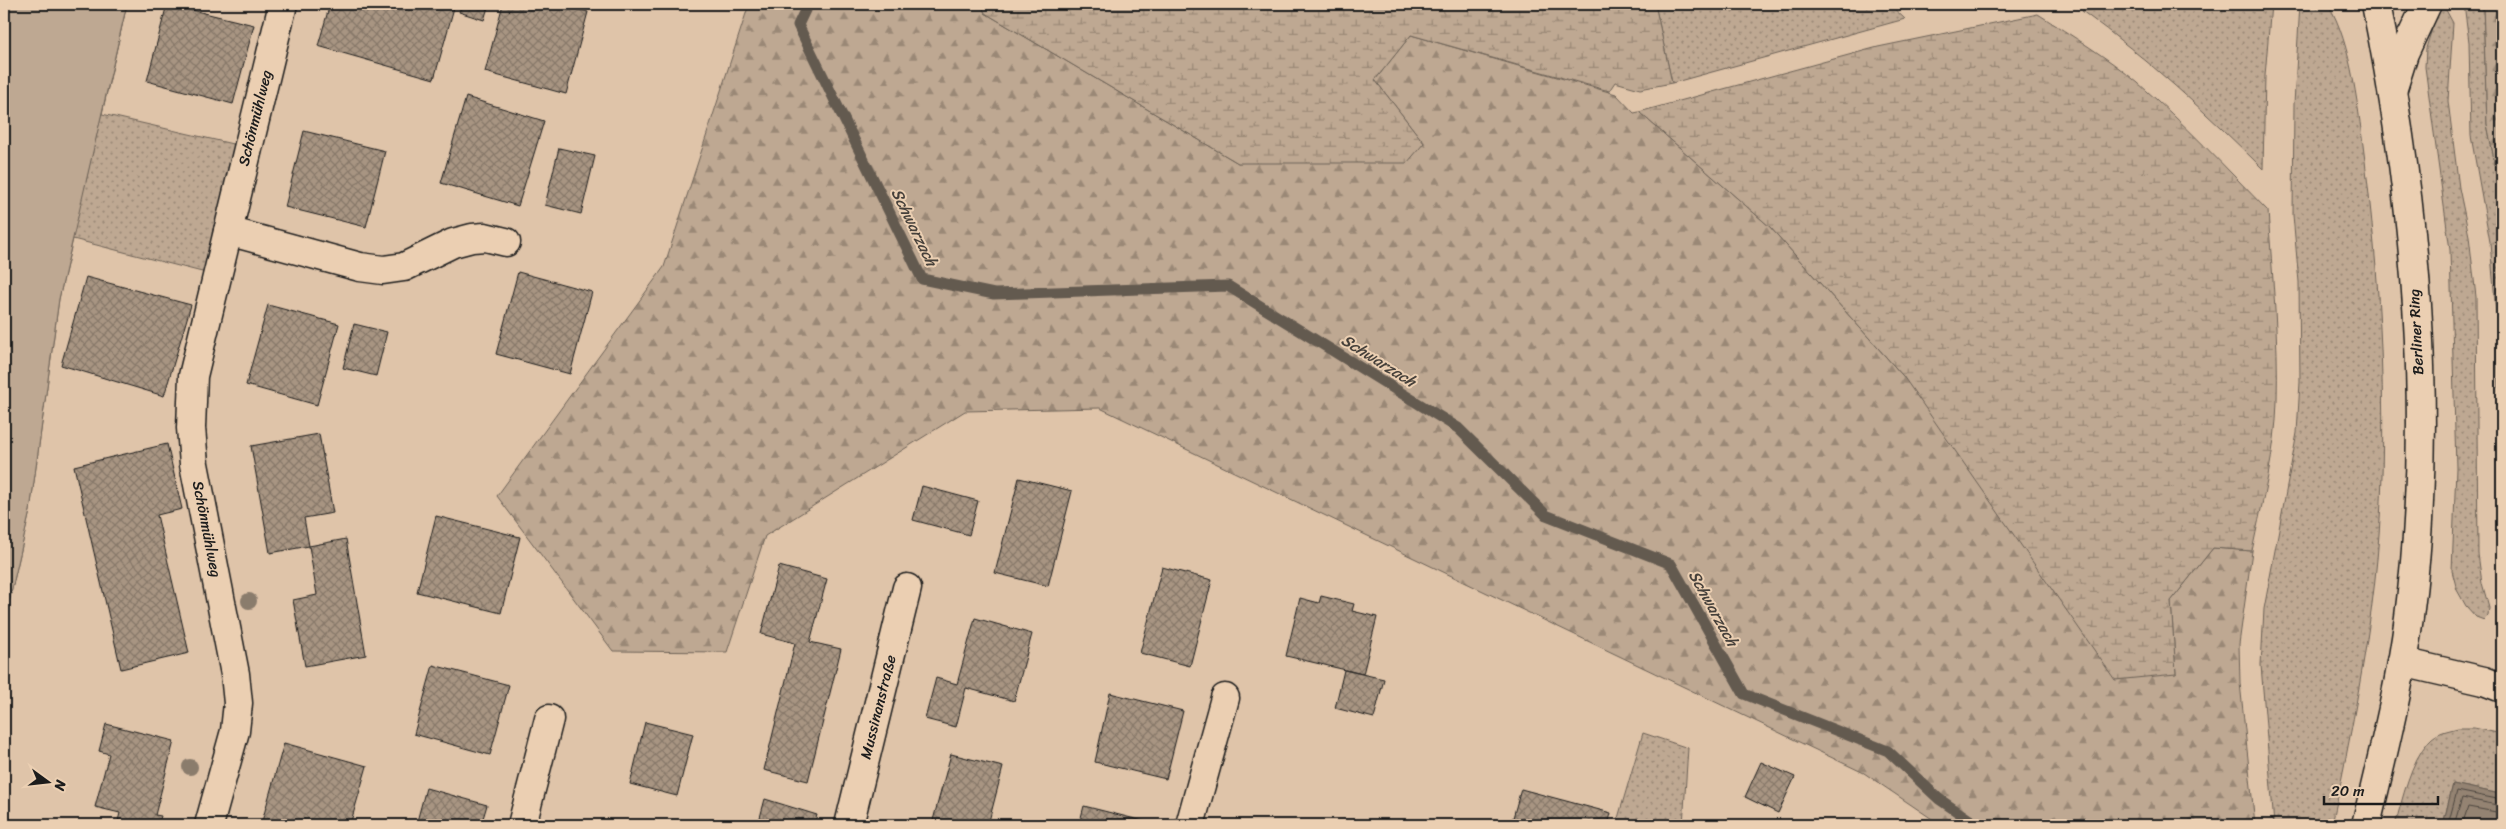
<svg xmlns="http://www.w3.org/2000/svg" width="2506" height="829" font-family="Sriracha,sans-serif">
<style>
.grass{fill:url(#grass-dots);stroke:#6d6257}
.forest{fill:url(#forest-firs);stroke:#6d6257}
.wetland{fill:url(#wetland-marsh);stroke:#6d6257}
.park{fill:#bea892;stroke:#6d6257}
.water{fill:#948372;stroke:#645a50}
.lines{fill:none;stroke-linecap:round;stroke-linejoin:round}
.shore{stroke:#4c453e;stroke-width:1}
.stream{stroke:#645a50;stroke-width:11}
.building{fill:url(#building-cross-hatch);stroke:#1c1c1c}
.minor-casing{stroke:#1c1c1c;stroke-width:31}
.major-casing{stroke:#1c1c1c;stroke-width:31}
.minor{stroke:#ebcfb2;stroke-width:28}
.major{stroke:#ebcfb2;stroke-width:28}
.tree{fill:#8a7b6c}
.labels{text-anchor:middle;stroke-width:4;stroke-linejoin:round;paint-order:stroke}
.street-label{font-size:15px;fill:#1c1c1c;stroke:#ebcfb2}
.water-label{font-size:16px;font-style:italic;fill:#46403a;stroke:#ebcfb2}
</style>
<defs>
<pattern id="grass-dots" width="8" height="8" patternUnits="userSpaceOnUse" patternTransform="scale(1.25)"><rect width="8" height="8" fill="#bea892"/><path d="M2 2h.1M6 6h.1" fill="none" stroke="#9a8876" stroke-width="1.8" stroke-linecap="round"/></pattern>
<pattern id="forest-firs" width="22" height="20" patternUnits="userSpaceOnUse" patternTransform="scale(1.25)"><rect width="22" height="20" fill="#bea892"/><path d="M5 1l3.5 6h-7zM16 11l3.5 6h-7z" fill="#9a8876"/></pattern>
<pattern id="wetland-marsh" width="20" height="14" patternUnits="userSpaceOnUse" patternTransform="scale(1.25)"><rect width="20" height="14" fill="#bea892"/><path d="M1 5h8M5 5V1M11 12h8M15 12V8" fill="none" stroke="#9a8876"/></pattern>
<pattern id="building-cross-hatch" width="8" height="8" patternUnits="userSpaceOnUse" patternTransform="scale(1.25)"><rect width="8" height="8" fill="#a89582"/><path d="M0 0l8 8M0 8l8-8" fill="none" stroke="#88796a"/></pattern>
</defs>
<rect width="100%" height="100%" fill="#dfc4a9"/>
<filter id="ink" filterUnits="userSpaceOnUse"><feTurbulence type="fractalNoise" baseFrequency=".02" numOctaves="2"/><feDisplacementMap in="SourceGraphic" scale="10" xChannelSelector="R" yChannelSelector="G"/><feConvolveMatrix kernelMatrix="1 2 1 2 8 2 1 2 1" color-interpolation-filters="sRGB"/></filter>
<g filter="url(#ink)">
<!-- grass -->
<g class="grass">
<polygon points="127,4 102,114 237,145 206,273 73,239 59,299 30,511 4,624 4,457 85,185"/>
<polygon points="1655,4 1889,4 1905,19 1672,83"/>
<path d="M2139,4h132l-6,72 -2,93c-57,-57 -115,-110 -181,-158z"/>
<path d="M2300,4h28c24,39 31,111 37,157 18,145 26,306 6,451 -10,71 -24,142 -39,213h-58l-13,-160 3,-56 33,-176 3,-51 -1,-100 -6,-67 1,-111z"/>
<polygon points="2464,4 2483,4 2487,124 2502,199 2502,585 2497,546 2500,422 2497,326 2490,242 2471,136 2469,42"/>
<polygon points="2441,9 2446,10 2453,23 2448,101 2459,188 2469,236 2476,297 2478,554 2482,583 2489,608 2488,616 2484,620 2476,617 2466,606 2457,590 2452,571 2456,468 2450,250 2425,67 2426,48 2437,13"/>
<path d="M2458,728h16l28,6v64l-2,-4 -47,-10 -10,41h-48c8,-27 15,-63 34,-84 8,-9 18,-10 29,-13z"/>
<polygon points="1643,733 1688,748 1683,825 1616,825"/>
</g>
<!-- forest -->
<g class="forest">
<polygon points="749,4 981,4 985,13 1238,163 1424,143 1375,80 1411,35 1616,94 1634,113 1639,112 1770,227 1903,376 2176,674 2171,601 2213,548 2252,551 2239,644 2240,683 2255,825 1941,825 1864,773 1100,408 965,411 765,536 727,652 613,651 497,496 664,267"/>
<polygon points="2483,4 2502,4 2502,199 2487,124"/>
</g>
<!-- wetland -->
<g class="wetland">
<polygon points="981,4 1655,4 1672,83 1640,89 1615,82 1609,91 1411,35 1375,80 1424,143 1407,163 1238,163 985,13"/>
<path d="M2038,14c34,22 69,43 100,69 46,40 88,85 130,128 4,63 11,127 9,190 -1,50 -15,101 -25,150l-39,-3 -42,53 5,73 -61,6 -212,-304 -133,-149 -131,-115 239,-65z"/>
</g>
<!-- park -->
<polygon class="park" points="4,4 127,4 59,299 30,511 4,624"/>
<!-- water -->
<polygon class="water" points="2453,784 2500,794 2502,798 2502,825 2443,825"/>
<g class="lines">
<!-- shore -->
<g class="shore">
<polyline points="2448,825 2457,791 2502,800"/>
<polyline points="2454,825 2462,798 2502,806"/>
<polyline points="2462,825 2468,807 2502,813"/>
</g>
<!-- stream -->
<polyline class="stream" points="808,4 798,25 922,279 994,294 1228,286 1458,428 1546,515 1671,564 1744,694 1888,751 1939,799 1977,825"/>
</g>
<!-- building -->
<g class="building">
<polygon points="167,4 254,25 233,104 147,81"/>
<polygon points="330,4 455,4 434,79 318,46"/>
<polygon points="462,4 489,4 484,20 459,12"/>
<polygon points="503,4 557,4 588,12 566,94 485,72"/>
<polygon points="466,97 544,121 518,206 441,183"/>
<polygon points="304,131 385,151 366,227 285,207"/>
<polygon points="559,148 595,156 581,214 545,205"/>
<polygon points="518,272 592,292 570,374 496,354"/>
<polygon points="86,277 191,305 164,396 61,365"/>
<polygon points="268,305 339,324 317,405 246,385"/>
<polygon points="354,324 387,332 376,376 343,368"/>
<polygon points="319,434 333,513 304,518 309,546 270,553 251,446"/>
<polygon points="167,444 182,509 157,515 189,653 121,669 74,466"/>
<polygon points="1019,478 1072,491 1048,586 995,573"/>
<polygon points="922,486 978,501 969,535 913,520"/>
<polygon points="436,516 520,537 501,613 417,592"/>
<polygon points="346,539 366,655 305,666 293,600 317,595 309,546"/>
<polygon points="779,566 827,579 810,642 841,649 808,781 764,770 795,643 761,634"/>
<polygon points="1162,567 1212,580 1190,666 1140,653"/>
<polygon points="1321,596 1354,604 1352,611 1377,617 1363,674 1286,656 1300,598 1319,603"/>
<polygon points="975,618 1032,634 1014,701 966,688 956,727 925,719 936,678 957,684"/>
<polygon points="433,665 509,685 490,755 414,734"/>
<polygon points="1344,670 1384,679 1374,718 1335,708"/>
<polygon points="1110,693 1183,711 1166,779 1095,762"/>
<polygon points="645,722 693,734 677,796 630,784"/>
<polygon points="106,724 174,741 155,815 161,816 158,825 117,825 120,813 95,807 109,754 99,751"/>
<polygon points="284,743 367,766 350,825 261,825"/>
<polygon points="951,754 1003,767 988,825 932,824"/>
<polygon points="1761,762 1795,777 1778,813 1745,797"/>
<polygon points="426,788 487,805 481,825 416,825"/>
<polygon points="1521,789 1611,813 1608,825 1511,825"/>
<polygon points="765,799 817,815 814,825 758,825"/>
<polygon points="1084,806 1159,825 1079,825"/>
</g>
<g class="lines">
<!-- minor casing -->
<g class="minor-casing">
<g id="minor">
<polyline points="2393,88 2404,53 2427,4"/>
<polyline points="228,231 360,267 383,270 404,267 453,243 472,238 485,237 506,242"/>
<polyline points="2402,662 2484,681 2502,688"/>
<polyline points="209,825 235,731 238,703 235,674 194,464 191,428 193,376 283,4"/>
<polyline points="522,825 549,719"/>
<polyline points="849,825 907,588"/>
<polyline points="1190,825 1225,698"/>
</g>
</g>
<!-- major casing -->
<g class="major-casing">
<path id="major" d="M2366,825c16,-68 34,-138 43,-208 26,-201 7,-416 -33,-613"/>
</g>
<!-- minor -->
<use href="#minor" class="minor"/>
<!-- major -->
<use href="#major" class="major"/>
</g>
<!-- trees -->
<g class="tree">
<circle cx="249" cy="601" r="8"/>
<circle cx="190" cy="767" r="8"/>
</g>
</g>
<g class="labels">
<!-- street labels -->
<g class="street-label">
<text transform="translate(255 118) rotate(-76)" y="5">Schönmühlweg</text>
<text transform="translate(2416 332) rotate(-93)" y="5">Berliner Ring</text>
<text transform="translate(207 529) rotate(79)" y="5">Schönmühlweg</text>
<text transform="translate(878 707) rotate(-76)" y="5">Mussinanstraße</text>
</g>
<!-- water labels -->
<g class="water-label">
<text transform="translate(915 227) rotate(64)" y="6">Schwarzach</text>
<text transform="translate(1379 360) rotate(32)" y="6">Schwarzach</text>
<text transform="translate(1714 608) rotate(61)" y="6">Schwarzach</text>
</g>
</g>
<!-- margin -->
<rect width="2506" height="829" fill="none" stroke="#ebcfb2" stroke-width="20"/>
<rect x="10" y="10" width="2486" height="809" fill="none" stroke="#1c1c1c" stroke-width="2" filter="url(#ink)"/>
<!-- north arrow -->
<g transform="translate(48 782) rotate(105)" stroke="#ebcfb2" stroke-width="4" paint-order="stroke">
<path d="M0-4L9 19L0 12L-9 19Z" fill="#1c1c1c"/>
<text y="-8" font-size="14" font-weight="bold" text-anchor="middle" fill="#1c1c1c">N</text>
</g>
<!-- scale -->
<path d="M2324 796v8h114v-8" fill="none" stroke="#1c1c1c" stroke-width="2.5"/>
<text x="2331" y="796" font-size="15" fill="#1c1c1c" stroke="#ebcfb2" stroke-width="4" paint-order="stroke">20 m</text>
</svg>
